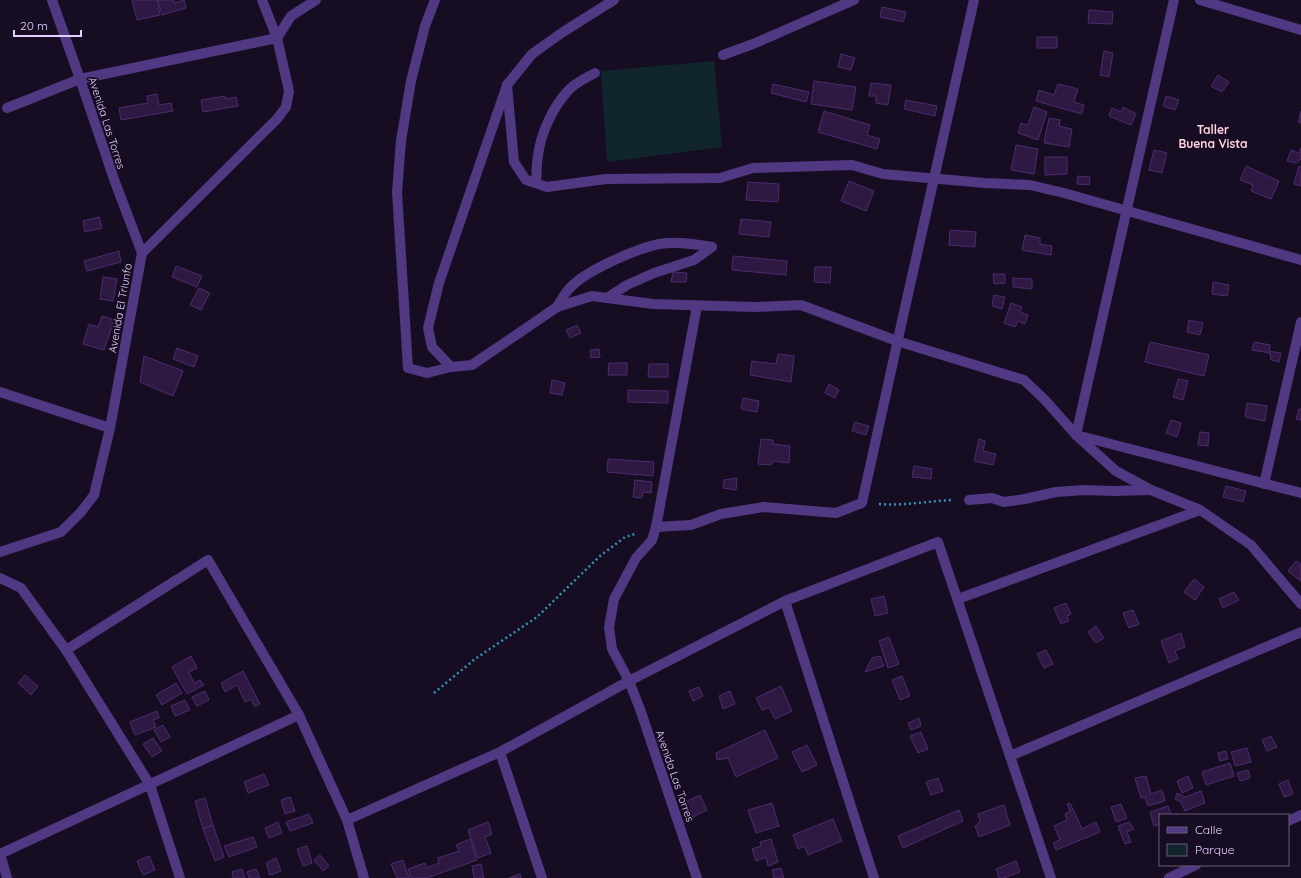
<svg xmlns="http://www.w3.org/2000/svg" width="1301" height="878" font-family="Quicksand,sans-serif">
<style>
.green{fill:#10252c}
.building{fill:#2e1943;stroke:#4d2b6f}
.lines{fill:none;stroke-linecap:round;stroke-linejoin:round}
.path{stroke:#2d94b4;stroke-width:2.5;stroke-dasharray:2 3;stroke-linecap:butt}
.minor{stroke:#513882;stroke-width:10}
.labels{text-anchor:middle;stroke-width:3.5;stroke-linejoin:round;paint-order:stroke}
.street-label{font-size:11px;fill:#e3cfff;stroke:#170d22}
.neighbourhood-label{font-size:12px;font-weight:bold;fill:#ffd1e0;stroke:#170d22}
</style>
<rect width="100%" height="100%" fill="#170d22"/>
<!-- green -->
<polygon class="green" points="714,61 722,147 607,162 601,71"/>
<!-- building -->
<g class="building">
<polygon points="132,0 157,0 160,15 137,20"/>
<polygon points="158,0 174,0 174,3 184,0 186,8 162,15"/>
<polygon points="882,7 906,12 903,22 880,17"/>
<polygon points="1089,10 1113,12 1112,24 1088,23"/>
<rect x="1037" y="37" width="20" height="11"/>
<polygon points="1104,51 1113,53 1109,77 1100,75"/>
<polygon points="841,54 855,58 851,70 838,67"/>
<polygon points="1218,75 1229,82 1222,92 1211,86"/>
<polygon points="814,81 856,87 852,110 811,104"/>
<polygon points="871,83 891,85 888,105 876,103 876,96 869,96"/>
<polygon points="773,84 809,92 806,102 771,93"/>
<polygon points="1058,84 1078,89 1074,102 1084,105 1082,114 1036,101 1039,90 1054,95"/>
<polygon points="157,94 159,105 171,103 173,111 121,120 119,108 148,103 147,96"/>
<polygon points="225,96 225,99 236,97 238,106 203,112 201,100"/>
<polygon points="1166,96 1179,100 1175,110 1163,106"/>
<polygon points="906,100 937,106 935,116 904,109"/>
<polygon points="1034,107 1047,112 1038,140 1018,133 1021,123 1028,125"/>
<polygon points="1123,107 1136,114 1131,125 1109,116 1112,108 1121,112"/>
<polygon points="824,111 870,125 867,135 880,139 877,149 818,132"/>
<polygon points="1301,111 1301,123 1298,122"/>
<polygon points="1049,118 1060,120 1059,126 1072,129 1069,147 1044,143"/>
<polygon points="1016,145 1038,149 1034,174 1011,170"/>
<polygon points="1301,148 1301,159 1296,163 1287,161 1291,150 1299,153"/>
<polygon points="1154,150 1167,153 1162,173 1149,170"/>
<polygon points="1045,157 1067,157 1067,174 1045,175"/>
<polygon points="1246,166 1279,181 1271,199 1251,191 1253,185 1240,180"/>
<polygon points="1299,166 1301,167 1301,186 1294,184"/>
<polygon points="1078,176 1090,177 1089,185 1077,184"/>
<polygon points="849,181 874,191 866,211 841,201"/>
<polygon points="748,182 779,184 778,202 746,200"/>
<polygon points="99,217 102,228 85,232 83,221"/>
<polygon points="741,219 771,222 769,237 739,234"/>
<polygon points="950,230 976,232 975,247 949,245"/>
<polygon points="1025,235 1040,238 1040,244 1052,246 1051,255 1022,250"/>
<polygon points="119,251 121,262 87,271 84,261"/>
<polygon points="733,256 787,261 786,275 732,270"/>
<polygon points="176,266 202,276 197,287 172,277"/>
<polygon points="815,267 831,267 830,283 814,282"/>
<polygon points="673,272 687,273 686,282 671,282"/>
<polygon points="993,274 1005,274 1005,283 994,284"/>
<polygon points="103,277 117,279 113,301 100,299"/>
<polygon points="1013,278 1032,279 1032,289 1013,287"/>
<polygon points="1213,282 1229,285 1227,296 1212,294"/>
<polygon points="199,288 210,293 201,310 190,305"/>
<polygon points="994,295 1005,297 1002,309 992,306"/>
<polygon points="1011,303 1022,307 1020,312 1028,315 1025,324 1018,321 1015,327 1004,323"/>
<polygon points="102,316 114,320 104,350 83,344 89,324 98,327"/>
<polygon points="1189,320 1203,323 1200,335 1187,332"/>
<polygon points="577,325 581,333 570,338 566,330"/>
<polygon points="1150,342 1209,355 1204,376 1145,362"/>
<polygon points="1254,342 1270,345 1269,351 1281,353 1279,362 1271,360 1270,353 1252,350"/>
<polygon points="177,348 198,356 194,367 173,359"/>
<polygon points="599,349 600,357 591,358 590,350"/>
<polygon points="778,354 794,356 791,382 750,375 752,361 776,364"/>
<polygon points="144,356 183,371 173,396 140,382"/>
<polygon points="609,363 627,363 627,375 608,375"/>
<polygon points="649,364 668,364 668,377 648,377"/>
<polygon points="1178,379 1188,381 1183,400 1173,397"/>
<polygon points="552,380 565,383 562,395 550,393"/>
<polygon points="829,384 839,390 835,398 825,393"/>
<polygon points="628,390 668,391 668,403 628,402"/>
<polygon points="743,398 759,401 757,412 741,409"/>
<polygon points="1247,403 1267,406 1265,421 1245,417"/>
<polygon points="1299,409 1301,409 1301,420 1296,419"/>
<polygon points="1171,420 1181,423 1177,437 1166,433"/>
<polygon points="855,422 869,426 866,435 852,431"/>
<polygon points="1200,432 1209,433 1208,446 1198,445"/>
<polygon points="761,439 773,440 773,444 790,446 789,463 773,461 771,465 758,464"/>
<polygon points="979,439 985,441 983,451 996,454 993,465 974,461"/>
<polygon points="608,459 654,462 653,476 607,472"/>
<polygon points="914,466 932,469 931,479 912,477"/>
<polygon points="737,478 736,490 723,488 724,480"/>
<polygon points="635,480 652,482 651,493 643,492 642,498 633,497"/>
<polygon points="1226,486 1246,491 1243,502 1223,497"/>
<polygon points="1296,561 1301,564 1301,581 1288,571"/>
<polygon points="1194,579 1204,587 1195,600 1184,592"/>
<polygon points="1234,592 1239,600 1223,608 1219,599"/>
<polygon points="884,596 888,613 875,616 871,599"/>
<polygon points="1066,603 1071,614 1067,616 1069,621 1061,624 1054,608"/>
<polygon points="1133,610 1139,624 1129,628 1123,613"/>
<polygon points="1096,626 1104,638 1096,643 1088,632"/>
<polygon points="1181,633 1185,647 1175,651 1178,659 1169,663 1161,641"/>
<polygon points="889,637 899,664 888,668 879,641"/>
<polygon points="1046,650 1053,664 1044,668 1037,654"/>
<polygon points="191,656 197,668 189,672 194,683 200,680 204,685 187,694 172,667"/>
<polygon points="880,656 884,666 865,672 872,658"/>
<polygon points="243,671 260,704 255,707 251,699 245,702 237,685 225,692 221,683"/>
<polygon points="25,675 38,686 31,695 18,683"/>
<polygon points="902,676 910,696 900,700 892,680"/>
<polygon points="176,683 182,693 162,705 156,695"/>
<polygon points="781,686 792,711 775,719 769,707 762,710 756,698"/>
<polygon points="699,687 703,696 693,701 689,691"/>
<polygon points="205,691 209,700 197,706 192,697"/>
<polygon points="730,691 735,704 723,709 719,696"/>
<polygon points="185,700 190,710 175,716 171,706"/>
<polygon points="157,711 159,718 153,720 156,727 135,735 130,722"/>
<polygon points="919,718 921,726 911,730 908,723"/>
<polygon points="163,725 170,737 161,742 154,730"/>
<polygon points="765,730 778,758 736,777 728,758 717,760 716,753"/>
<polygon points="921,732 928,749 918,753 910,736"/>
<polygon points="1271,736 1277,747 1267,751 1262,740"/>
<polygon points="153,738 162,751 152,757 143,744"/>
<polygon points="807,745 817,765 802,772 792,752"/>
<polygon points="1247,748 1251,762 1235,766 1231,752"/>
<polygon points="1226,751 1228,759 1220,761 1218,753"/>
<polygon points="1230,763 1234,776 1206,785 1202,772"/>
<polygon points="1248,770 1250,778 1240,781 1237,773"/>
<polygon points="264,774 269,785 248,793 244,782"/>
<polygon points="1146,776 1151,794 1162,790 1165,801 1148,806 1145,797 1141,798 1135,778"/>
<polygon points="1188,776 1193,788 1182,793 1177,781"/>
<polygon points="938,778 943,791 931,795 926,782"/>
<polygon points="1288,780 1293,794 1284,797 1279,784"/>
<polygon points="1201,791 1205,803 1185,811 1181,802 1175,799 1177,793 1185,797"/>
<polygon points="700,795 707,810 693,817 685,802"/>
<polygon points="290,797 295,811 285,814 281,800"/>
<polygon points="205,798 213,825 203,829 195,801"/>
<polygon points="772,803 779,826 756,833 748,810"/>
<polygon points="1070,803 1082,829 1096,822 1100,832 1056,850 1053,843 1060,840 1054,826 1067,820 1065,814 1070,811 1067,804"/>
<polygon points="1121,804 1127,818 1116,822 1111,807"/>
<polygon points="1004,805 1010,825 979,837 975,826 980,822 978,814"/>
<polygon points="1168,806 1171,815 1160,815 1160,824 1154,826 1150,812"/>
<polygon points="959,810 963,821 903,848 898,836"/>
<polygon points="309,814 313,823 290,831 286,822"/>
<polygon points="833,819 842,841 808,855 804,846 798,849 793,835"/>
<polygon points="278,822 282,833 269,838 265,828"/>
<polygon points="488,822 492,834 485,837 491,853 478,858 468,830"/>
<polygon points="1129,822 1134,829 1127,832 1131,842 1125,844 1118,826"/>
<polygon points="213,825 224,857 215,861 203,829"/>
<polygon points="253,837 257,847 229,857 224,846"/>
<polygon points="470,839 477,860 427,878 411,878 408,869 425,863 426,868 439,863 438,858 459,851 456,845"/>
<polygon points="771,839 778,862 768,866 766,857 756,861 752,849 761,846 760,842"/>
<polygon points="307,846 312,863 303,866 297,849"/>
<polygon points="320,855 329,866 323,871 314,860"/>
<polygon points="149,856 155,870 143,875 137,861"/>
<polygon points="276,858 281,871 270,875 266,863"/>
<polygon points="403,860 409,878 397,878 391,864"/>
<polygon points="1016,861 1020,872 1004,878 999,878 996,869"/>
<polygon points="481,864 484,878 474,878 472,866"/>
<polygon points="781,868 784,878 774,878 772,870"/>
<polygon points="242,869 245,878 233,878 232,872"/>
<polygon points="256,869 260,878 249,878 247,872"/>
<polygon points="520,874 521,878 509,878"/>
</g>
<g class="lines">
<!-- path -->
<g class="path">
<path d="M879,504c25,2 49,-3 74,-4"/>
<polyline points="434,693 475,659 537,617 600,556 625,537 635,534"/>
</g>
<!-- minor -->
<g class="minor">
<polyline points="52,0 80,79 115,182 142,253"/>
<polyline points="435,0 425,26 411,81 401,141 397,192 408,368 427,373 451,367 472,365 557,307 592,296 653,304 755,307 801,305 897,341 1024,380 1045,400 1076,435 1116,471 1151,490 1200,510 1251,545 1301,604"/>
<polyline points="1174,0 1076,435 1301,493"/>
<polyline points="1200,0 1301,30"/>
<polyline points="723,55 753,44 854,0"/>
<polyline points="507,85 514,162 526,180 547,187 606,179 720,178 753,168 852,165 883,174 985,183 1030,185 1064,193 1301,260"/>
<polyline points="7,108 80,79 277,38 291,16 316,0"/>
<path d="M536,183c1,-9 0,-18 2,-27 2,-21 15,-49 29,-64 7,-9 19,-14 28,-19"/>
<polyline points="607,298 627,285 654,273 694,260 712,247"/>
<path d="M557,307c4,-6 7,-13 12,-18 15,-18 67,-40 90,-45 17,-3 36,0 53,3"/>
<polyline points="451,367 432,347 428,328 439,283 507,85 532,54 563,32 614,0"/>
<polyline points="0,392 110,428"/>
<polyline points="1264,484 1301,322"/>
<polyline points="969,500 992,498 1004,502 1025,499 1056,492 1085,490 1113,491 1151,490"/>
<path d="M656,527l35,-2 30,-11 43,-7 72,6 26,-10c36,-168 75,-335 112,-503"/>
<polyline points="0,552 61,532 81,512 94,495 110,428 142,253 277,119 286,107 289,91 277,38 262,0"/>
<polyline points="0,578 21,588 66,650 150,785 180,878"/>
<polyline points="958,599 1200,510"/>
<polyline points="785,601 874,878"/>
<polyline points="66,650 208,560 299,715 347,820 364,878"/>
<polyline points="500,752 542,878"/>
<polyline points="1010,756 1301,632"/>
<polyline points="347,820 500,752 629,681 785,601 938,542 1051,878"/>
<polyline points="1288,821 1301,815"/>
<polyline points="0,854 299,715"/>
<polyline points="0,854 7,878"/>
<polyline points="697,878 640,709 629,681 612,649 609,627 614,599 636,558 652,540 656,527 697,306"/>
<polyline points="1169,878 1196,865"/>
</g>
</g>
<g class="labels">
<!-- street labels -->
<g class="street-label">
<text transform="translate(107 123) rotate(72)" y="4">Avenida Las Torres</text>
<text transform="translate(120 308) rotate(-80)" y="4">Avenida El Triunfo</text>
<text transform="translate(675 776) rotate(71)" y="4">Avenida Las Torres</text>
</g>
<!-- neighbourhood labels -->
<g class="neighbourhood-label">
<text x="1213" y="134">Taller<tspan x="1213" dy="14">Buena Vista</tspan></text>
</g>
</g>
<!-- legend -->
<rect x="1159" y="814" width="130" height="52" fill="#170d22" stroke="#695b7a"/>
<rect x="1167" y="827" width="20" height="6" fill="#513882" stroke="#695b7a"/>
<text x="1195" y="834" font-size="12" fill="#e3cfff">Calle</text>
<rect x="1167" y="844" width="20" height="12" fill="#10252c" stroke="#695b7a"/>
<text x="1195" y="854" font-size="12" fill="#e3cfff">Parque</text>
<!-- scale -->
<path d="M14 30v6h67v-6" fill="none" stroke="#e3cfff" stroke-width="2"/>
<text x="20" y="30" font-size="12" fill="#e3cfff" stroke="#170d22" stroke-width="3" paint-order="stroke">20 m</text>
</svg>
